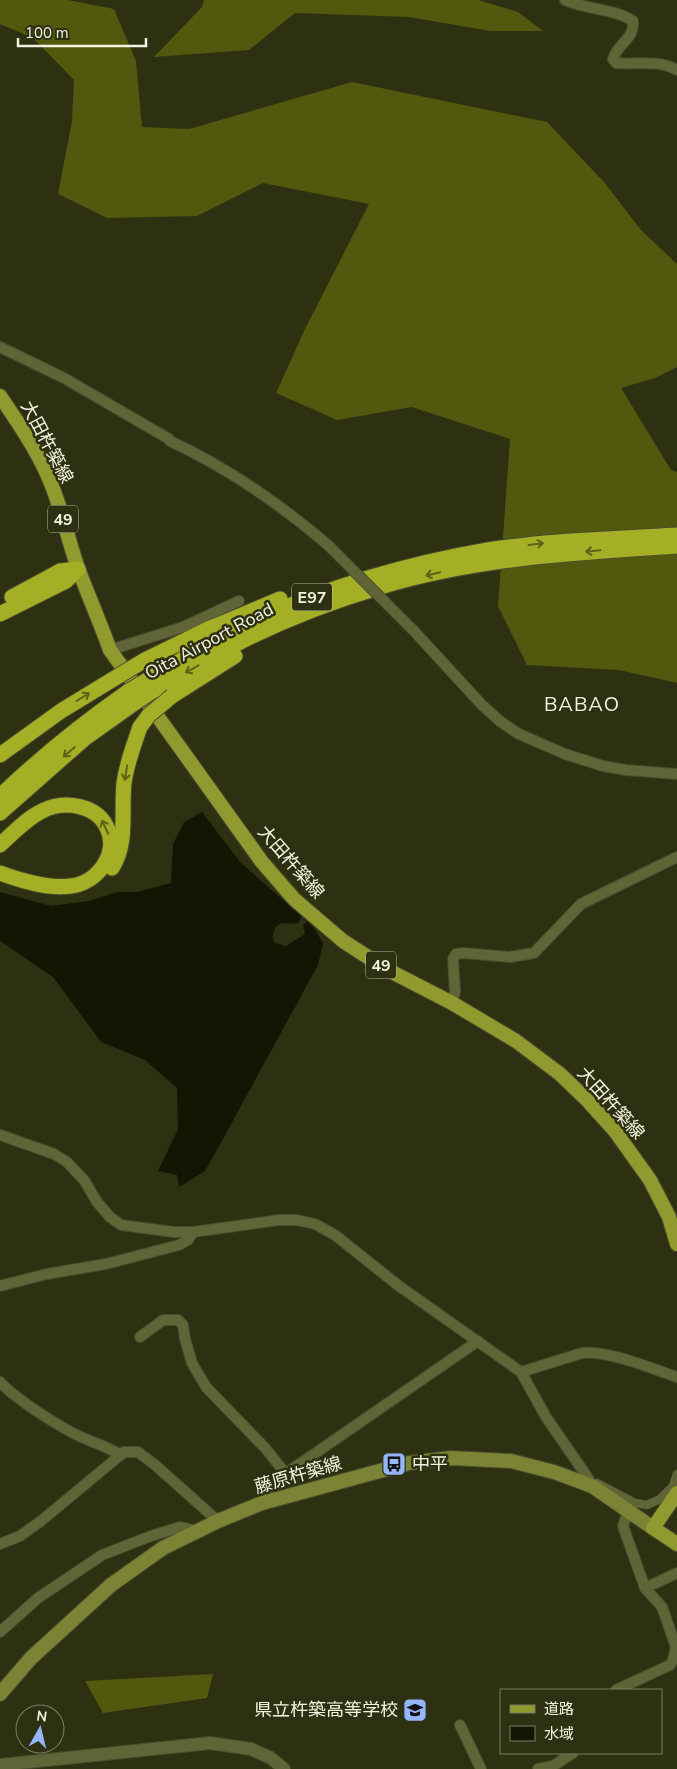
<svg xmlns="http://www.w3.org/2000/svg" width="677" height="1769" font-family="'Nunito Sans','Noto Sans JP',sans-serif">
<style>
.forest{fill:#52580e}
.water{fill:#141603}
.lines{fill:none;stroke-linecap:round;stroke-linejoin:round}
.pedestrian-casing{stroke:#484c2e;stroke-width:9}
.minor-casing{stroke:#484c2e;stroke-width:12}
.tertiary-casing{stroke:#484c2e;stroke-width:14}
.secondary-casing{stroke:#484c2e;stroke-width:16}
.primary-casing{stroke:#484c2e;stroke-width:16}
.motorway-casing{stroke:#484c2e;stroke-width:17}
.pedestrian{stroke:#5f6536;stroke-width:8}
.minor{stroke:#5f6536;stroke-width:10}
.tertiary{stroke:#5f6536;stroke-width:12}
.secondary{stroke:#7b8334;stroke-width:14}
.primary{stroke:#909a2e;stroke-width:14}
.motorway{stroke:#a4af25;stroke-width:15}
.minor-bridge-casing{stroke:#484c2e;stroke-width:12;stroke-linecap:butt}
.motorway-bridge-casing{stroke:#484c2e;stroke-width:17;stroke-linecap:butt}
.minor-bridge{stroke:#5f6536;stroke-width:10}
.motorway-bridge{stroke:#a4af25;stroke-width:15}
.oneway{stroke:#5d6319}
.labels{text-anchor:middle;stroke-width:5;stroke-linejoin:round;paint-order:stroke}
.shield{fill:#2d3111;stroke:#b6baa3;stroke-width:1}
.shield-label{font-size:16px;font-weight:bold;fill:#f1f4e1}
.street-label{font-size:18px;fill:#f1f4e1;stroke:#2d3111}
.poi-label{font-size:18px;fill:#f1f4e1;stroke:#2d3111;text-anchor:start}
.quarter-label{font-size:20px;letter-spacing:1px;fill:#f1f4e1;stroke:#2d3111}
</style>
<rect width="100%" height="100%" fill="#2d3111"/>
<!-- forest -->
<g class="forest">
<polygon points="0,0 68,0 114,9 136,61 142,127 189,129 352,82 547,122 604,182 641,230 677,264 677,367 655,378 621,388 671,470 677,472 677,683 619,670 527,665 498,606 510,439 412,407 337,420 276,393 306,327 369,204 263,183 197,216 107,218 58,194 72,121 74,80 33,38 0,24"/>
<polygon points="204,0 478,0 518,12 543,31 490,31 409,17 295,13 249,50 154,57 202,7"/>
<polygon points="213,1674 207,1698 103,1713 85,1681"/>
</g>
<!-- water -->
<path class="water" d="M202,812l38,50 61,54 -1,5 -4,3c-9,0 -18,-4 -22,7 -2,4 -2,7 1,12l11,3 19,-12 -2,-9 4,-4 7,7 9,15 -5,22 -100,183 -13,23 -26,16 -2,-12 -19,-4 20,-42 -1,-41 -32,-28 -44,-18 -48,-65 -53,-36v-49l51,14 38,-5 28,-9h20l34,-9 2,-39 11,-22z"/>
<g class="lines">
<!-- pedestrian casing -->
<g class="pedestrian-casing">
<polyline id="pedestrian" points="597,1483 635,1503 647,1505 660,1499 673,1486 677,1474"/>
</g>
<!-- minor casing -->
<g class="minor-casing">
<g id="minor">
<path d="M565,0c22,10 48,8 68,21 2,18 -16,23 -20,38l3,4c21,2 42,-4 61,7"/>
<path d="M0,347l64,31 105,61 1,2c58,27 110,63 158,104"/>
<polyline points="414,631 482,705 501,722 519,734 565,754 603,766 626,770 677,774"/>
<polyline points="110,650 183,627 239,601"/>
<polyline points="452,1003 455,992 453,959 456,954 463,953 510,957 534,953 581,904 677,857"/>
<polyline points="0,1135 54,1154 67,1162 84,1180 97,1202 110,1217 121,1225 174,1232 193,1232 279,1220 297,1220 315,1224 335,1235 399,1286 521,1372 546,1417 588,1478 592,1486"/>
<polyline points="0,1286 47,1274 106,1264 179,1245 188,1240 193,1232"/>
<polyline points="140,1337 163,1320 178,1320 183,1325 185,1339 192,1363 206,1387 266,1449 286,1474"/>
<path d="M521,1372l61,-19c26,-3 68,15 95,24"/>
<path d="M0,1382c17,18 58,44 81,55 14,6 27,10 40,18"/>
<polyline points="262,1503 272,1483 478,1341"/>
<polyline points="0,1544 20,1536 41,1521 124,1452 138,1452 154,1464 218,1521"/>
<polyline points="645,1588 677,1573"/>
<polyline points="0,1632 38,1598 102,1555 151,1536 180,1527 198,1531"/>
<polyline points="616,1690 670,1665 673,1660 676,1647 662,1607 645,1588 623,1526 628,1511"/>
<polyline points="460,1725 481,1769"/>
<polyline points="538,1769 553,1766 573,1753"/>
</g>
</g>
<!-- tertiary casing -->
<g class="tertiary-casing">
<polyline id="tertiary" points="0,1765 210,1743 251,1749 271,1758 284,1769"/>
</g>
<!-- secondary casing -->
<g class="secondary-casing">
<polyline id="secondary" points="0,1694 31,1658 111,1585 163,1548 218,1521 262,1503 409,1463 451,1458 511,1461 554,1472 592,1486 653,1528"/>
</g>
<!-- primary casing -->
<g class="primary-casing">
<g id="primary">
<path d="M0,396c17,25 35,51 47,78 14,30 20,63 31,94 10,27 22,54 32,82l152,212 32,37 49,42 45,29 64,33 64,38 44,33 27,26 28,31 35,49 19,37 8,27"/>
<polyline points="677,1493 653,1528 677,1544"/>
</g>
</g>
<!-- motorway casing -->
<g class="motorway-casing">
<g id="motorway">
<polyline points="12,597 60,571 78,569"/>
<polyline points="0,614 66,581 78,569"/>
<polyline points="145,660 206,630 280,599"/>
<path d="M149,679c24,-14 48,-29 72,-42 84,-43 174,-71 267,-87 62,-10 126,-11 189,-15"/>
<path d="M156,689c28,-16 57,-33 86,-48 44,-22 91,-40 138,-54 96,-29 198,-35 297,-41"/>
<polyline points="172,696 235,656"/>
<polyline points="0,755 61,711 115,678"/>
<path d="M0,796c40,-38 83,-73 129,-105"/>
<polyline points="0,813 84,739 136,702"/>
<path d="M0,845c13,-12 26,-26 42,-34 22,-11 56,-7 66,19 10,25 -11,53 -37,56 -23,3 -49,-5 -71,-13"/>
<path d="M112,868c16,-25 9,-56 12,-85 3,-21 9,-36 16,-56"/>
</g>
</g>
<!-- pedestrian -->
<use href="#pedestrian" class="pedestrian"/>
<!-- minor -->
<use href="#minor" class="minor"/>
<!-- tertiary -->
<use href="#tertiary" class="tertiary"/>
<!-- secondary -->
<use href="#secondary" class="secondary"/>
<!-- primary -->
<use href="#primary" class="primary"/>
<!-- motorway -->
<use href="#motorway" class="motorway"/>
<!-- minor-bridge casing -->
<g class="minor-bridge-casing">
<polyline id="minor-bridge" points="328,545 414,631"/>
</g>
<!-- motorway-bridge casing -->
<g class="motorway-bridge-casing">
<g id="motorway-bridge">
<polyline points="115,678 145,660"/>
<polyline points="129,691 149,679"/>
<polyline points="136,702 156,689"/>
<polyline points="140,727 149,715 172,696"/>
</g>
</g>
<!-- minor-bridge -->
<use href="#minor-bridge" class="minor-bridge"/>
<!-- motorway-bridge -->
<use href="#motorway-bridge" class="motorway-bridge"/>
</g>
<!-- one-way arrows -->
<defs><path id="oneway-shaft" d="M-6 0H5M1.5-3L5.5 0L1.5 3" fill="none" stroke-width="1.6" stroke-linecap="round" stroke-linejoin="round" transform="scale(1.25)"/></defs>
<g class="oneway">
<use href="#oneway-shaft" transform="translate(536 544) rotate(-7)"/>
<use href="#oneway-shaft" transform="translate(593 551) rotate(175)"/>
<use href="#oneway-shaft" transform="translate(433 574) rotate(167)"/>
<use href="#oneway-shaft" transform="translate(192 669) rotate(151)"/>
<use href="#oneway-shaft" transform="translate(83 697) rotate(-32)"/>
<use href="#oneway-shaft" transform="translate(69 752) rotate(140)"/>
<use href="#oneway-shaft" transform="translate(126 773) rotate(99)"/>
<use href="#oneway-shaft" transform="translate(105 827) rotate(-115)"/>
</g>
<!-- icons -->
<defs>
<g id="bus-square" transform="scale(1.25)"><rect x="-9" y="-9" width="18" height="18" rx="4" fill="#95b6fd" stroke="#2d3111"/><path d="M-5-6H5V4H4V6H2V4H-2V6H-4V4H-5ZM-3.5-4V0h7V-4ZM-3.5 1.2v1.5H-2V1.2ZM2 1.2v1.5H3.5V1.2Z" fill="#111"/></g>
<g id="school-square" transform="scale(1.25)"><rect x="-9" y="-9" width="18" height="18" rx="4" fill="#95b6fd" stroke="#2d3111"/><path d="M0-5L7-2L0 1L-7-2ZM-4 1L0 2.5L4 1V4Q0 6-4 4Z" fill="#111"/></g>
</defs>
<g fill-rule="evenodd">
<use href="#bus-square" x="394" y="1464"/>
<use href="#school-square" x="415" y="1710"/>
</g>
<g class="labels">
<!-- shield labels -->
<g class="shield">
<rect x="48" y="505.5" width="30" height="27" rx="4"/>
<rect x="292" y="583.5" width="40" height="27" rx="4"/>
<rect x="366" y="951.5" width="30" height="27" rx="4"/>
</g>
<g class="shield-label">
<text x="63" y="525">49</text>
<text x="312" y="603">E97</text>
<text x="381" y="971">49</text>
</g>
<!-- street labels -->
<g class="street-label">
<text transform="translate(47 442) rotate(62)" y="6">大田杵築線</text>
<text transform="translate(209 641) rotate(-28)" y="6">Oita Airport Road</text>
<text transform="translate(291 862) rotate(49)" y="6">大田杵築線</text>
<text transform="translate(611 1103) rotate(48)" y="6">大田杵築線</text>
<text transform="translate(298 1475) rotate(-16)" y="6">藤原杵築線</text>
</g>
<!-- poi labels -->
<g class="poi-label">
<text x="412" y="1470">中平</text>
<text x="398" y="1716" text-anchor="end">県立杵築高等学校</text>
</g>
<!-- quarter labels -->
<g class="quarter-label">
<text x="582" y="711">BABAO</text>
</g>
</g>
<!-- legend -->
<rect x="500" y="1689" width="162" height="65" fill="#2d3111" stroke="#7b7f64"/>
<rect x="510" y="1705" width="25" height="8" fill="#909a2e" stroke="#7b7f64"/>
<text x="544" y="1714" font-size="15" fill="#f1f4e1">道路</text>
<rect x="510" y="1726" width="25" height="15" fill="#141603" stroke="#7b7f64"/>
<text x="544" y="1739" font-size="15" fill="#f1f4e1">水域</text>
<!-- north arrow -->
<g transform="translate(40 1729) rotate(8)"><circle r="24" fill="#2d3111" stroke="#7b7f64"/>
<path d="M0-4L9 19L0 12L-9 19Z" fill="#95b6fd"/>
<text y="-8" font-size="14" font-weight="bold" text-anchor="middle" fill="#f1f4e1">N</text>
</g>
<!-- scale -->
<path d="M18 38v8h128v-8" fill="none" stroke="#f1f4e1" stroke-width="2.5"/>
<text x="25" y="38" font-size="15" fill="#f1f4e1" stroke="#2d3111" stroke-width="4" paint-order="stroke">100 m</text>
</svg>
